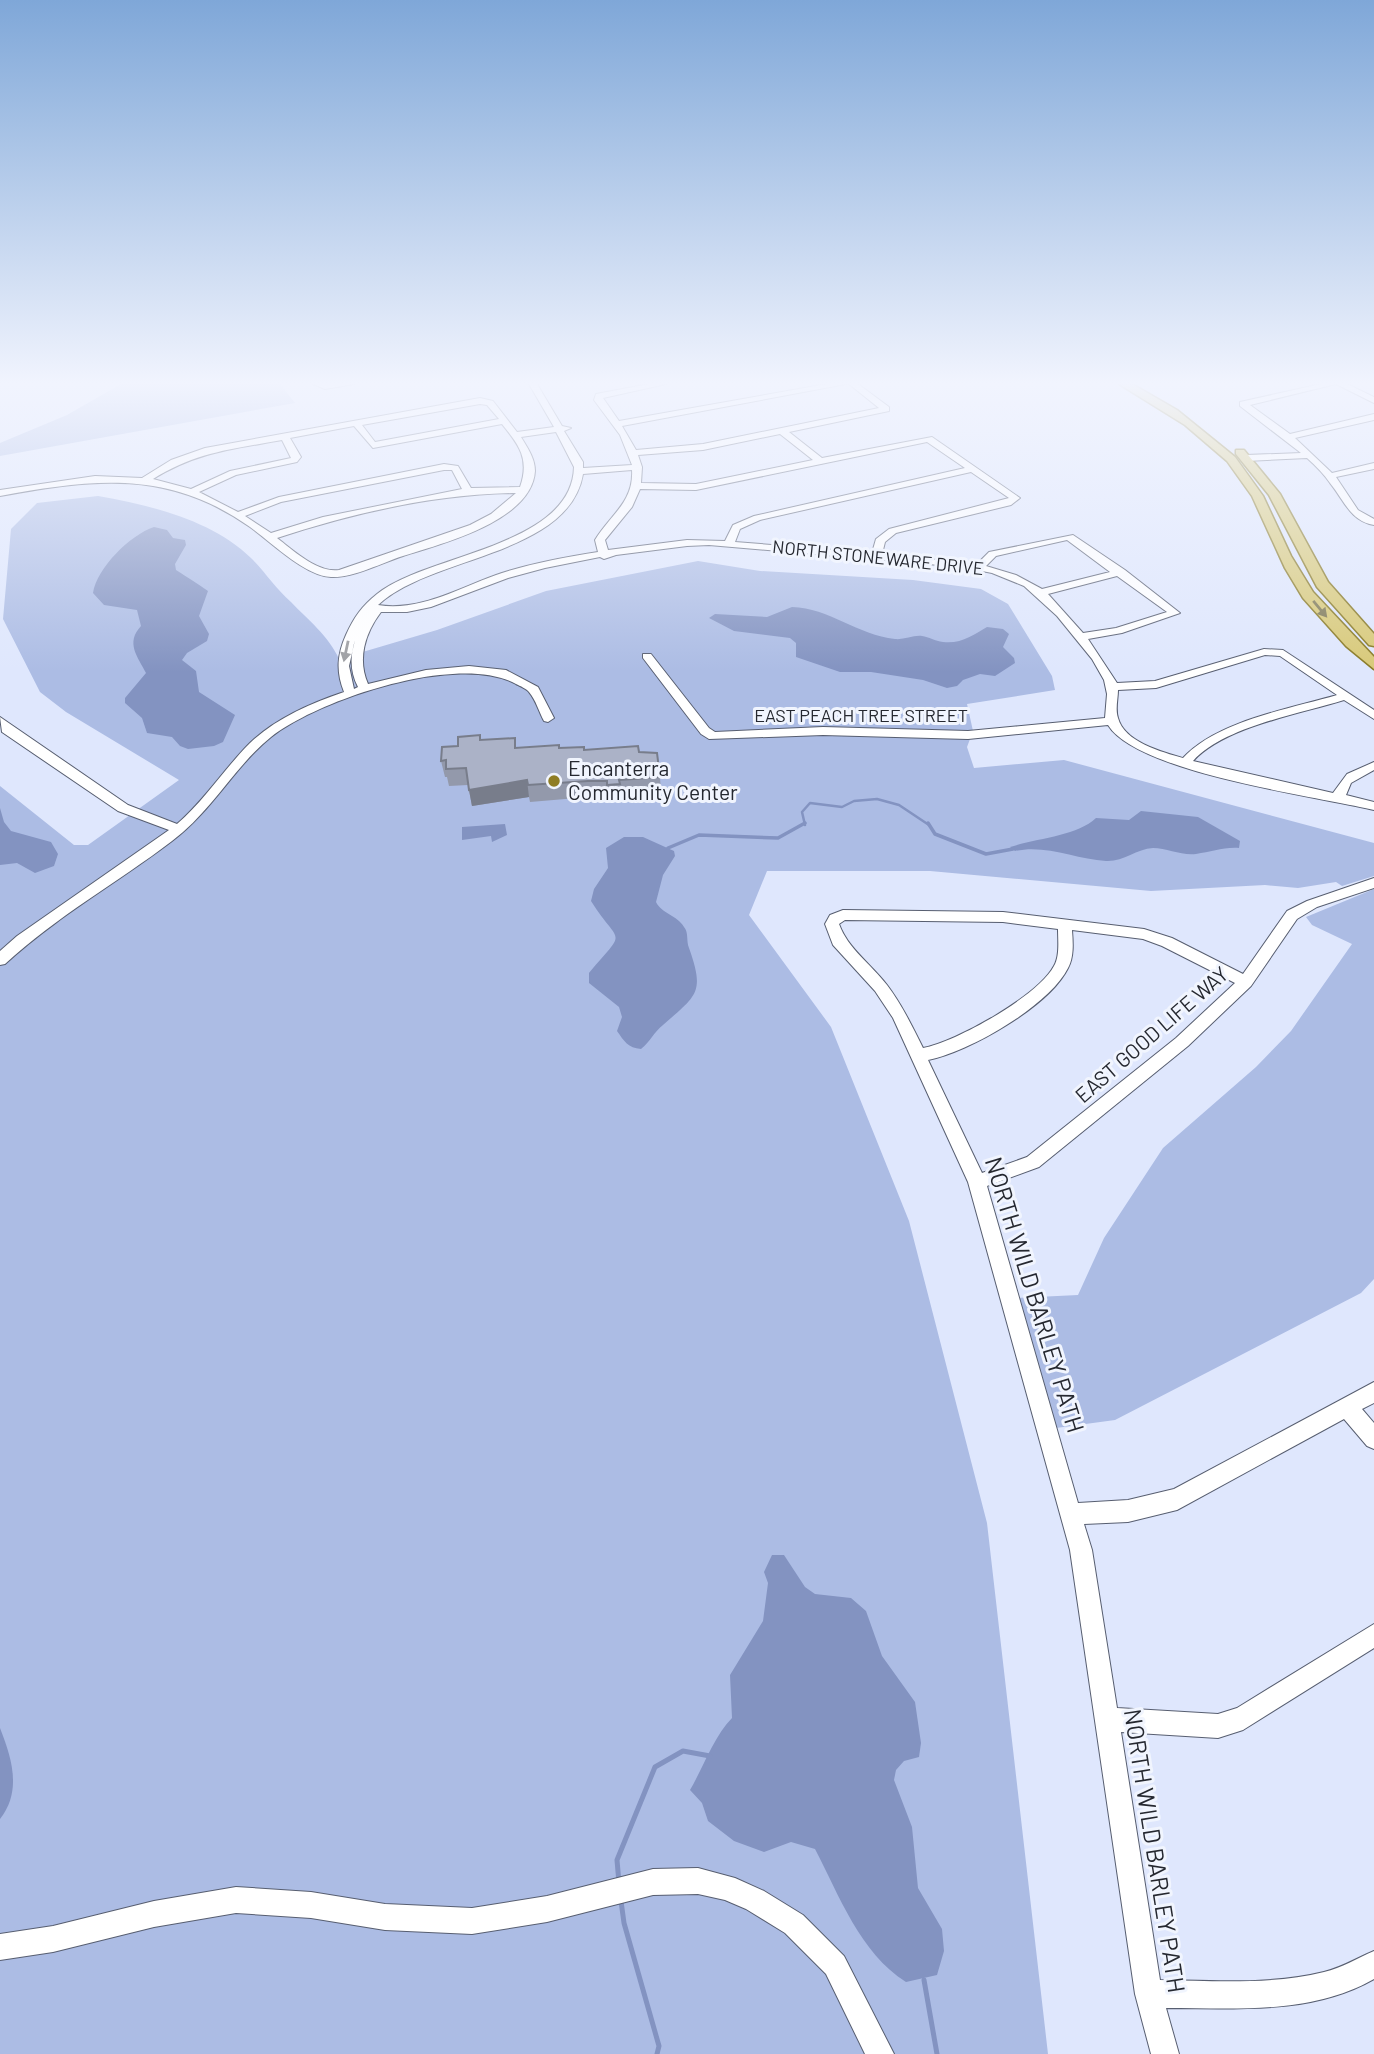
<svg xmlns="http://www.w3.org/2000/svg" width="1374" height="2054" font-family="Barlow,sans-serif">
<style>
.green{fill:#acbce4}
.water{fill:#8393c1}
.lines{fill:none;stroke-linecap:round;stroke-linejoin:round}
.stream-far2{stroke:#8393c1;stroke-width:2.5}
.stream-far1{stroke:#8393c1;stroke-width:3.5}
.stream{stroke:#8393c1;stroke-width:5}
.minor-casing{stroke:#575e70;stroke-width:2}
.major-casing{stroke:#887924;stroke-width:3}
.minor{fill:#fff;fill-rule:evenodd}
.major{fill:#d8c978;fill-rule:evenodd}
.wall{fill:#9399ab}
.shaded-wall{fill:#787d8b}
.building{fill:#abb2c7;stroke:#787d8b;stroke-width:2}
.oneway{fill:#7e7854}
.oneway2{fill:#9d9ea2}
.poi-dot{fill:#8f7d24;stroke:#f1f5fe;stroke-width:2.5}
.labels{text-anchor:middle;stroke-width:6;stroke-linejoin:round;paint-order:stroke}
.far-street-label{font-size:18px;fill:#252830;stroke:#f1f5fe}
.poi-label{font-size:21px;fill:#252830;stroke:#f1f5fe;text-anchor:start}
.street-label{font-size:21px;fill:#252830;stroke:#f1f5fe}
.near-street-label{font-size:24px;fill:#252830;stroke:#f1f5fe}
</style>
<rect width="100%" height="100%" fill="#dfe7fd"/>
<!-- green -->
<g class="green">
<polygon points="121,384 280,384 295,403 0,456 0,443 67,415"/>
<path d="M98,496c52,9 114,24 153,62 14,14 25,31 40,44 18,19 37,33 48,57l98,-29 109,-39 152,-30 62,10 153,9 68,9 27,15 44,72 3,14 -88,14 6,27 -6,16 7,21 90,-8 310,83v33l-32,10 -6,-4 -38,6 -33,-3 -114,6 -221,-20h-163l-18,44 82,112 78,194 78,302 61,531h-1048v-1268l74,59h14l91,-65 -113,-68 -26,-20 -37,-73 8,-90 26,-26z"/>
<polygon points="1374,889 1374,1279 1361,1293 1115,1420 1056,1428 1016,1298 1078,1295 1104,1238 1163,1148 1256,1067 1291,1031 1352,944 1312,925 1306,917"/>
</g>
<!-- water -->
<g class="water">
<path d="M154,527l13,3 6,8 12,2 1,5 -11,19 1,6c12,8 21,13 32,21l-9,25 10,18 -2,7 -20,12 -5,7 14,11 3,21 36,23 -12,27 -9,4 -26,3 -8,-3 -8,-9 -25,-4 -5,-15 -17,-15v-5l21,-25c-8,-16 -21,-30 -5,-47l-4,-16 -33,-5 -11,-12c4,-25 37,-58 61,-66z"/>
<path d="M792,607c37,1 66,28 103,32 9,1 18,-4 27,-3 7,1 13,5 21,6 19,2 30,-7 44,-15l16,2 6,5 -6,13 11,11 1,5 -20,13 -15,-2 -17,6 -6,6 -10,2 -24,-8 -52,-8h-31l-44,-15v-14l-6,-5 -56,-7 -25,-13 6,-4 52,3z"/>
<polygon points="0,808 4,822 11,831 51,842 58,854 54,866 35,873 17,863 0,865"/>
<path d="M1141,811l57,6 42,24 -1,7c-16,-1 -28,4 -43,6 -14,2 -29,-6 -43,-6 -17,1 -30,14 -47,13 -30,-2 -61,-17 -91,-10l-5,-4c28,-9 67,-11 86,-29l33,2z"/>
<polygon points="505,824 507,835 492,842 491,836 462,840 462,827"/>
<path d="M624,837h19l31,14 1,5 -12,19 -7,27c6,12 21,13 28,25 5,6 2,14 5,21 16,45 8,47 -26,77 -9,7 -13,17 -22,24 -13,-1 -17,-8 -24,-18l5,-14 -3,-10 -30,-24v-10c39,-46 31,-26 2,-72l3,-12 14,-21 -2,-20z"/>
<path d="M772,1555h12l21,32 10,7 36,4 15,13 16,45 33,46 6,41 -2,14 -15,4 -8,9 -2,10 18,47 6,61 24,41 2,22 -7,24 -31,7c-46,-29 -67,-87 -91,-133l-24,-7 -27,10 -30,-11 -26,-20 -6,-18 -12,-13c13,-22 24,-54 42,-72l-2,-43 33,-54 5,-38 -4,-11z"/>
<path d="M0,1728c12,31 22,63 0,91z"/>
</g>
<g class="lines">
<!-- stream-far2 -->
<polyline class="stream-far2" points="805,825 802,812 810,803 842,807 854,801 877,799 899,805 929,825"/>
<!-- stream-far1 -->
<g class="stream-far1">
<polyline points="928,823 935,834 986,854 1013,849"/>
<polyline points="668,848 699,835 778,838 805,823"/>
</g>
<!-- stream -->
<g class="stream">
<polyline points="619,1883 617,1860 655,1767 683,1751 710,1756"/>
<polyline points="621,1901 624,1923 659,2046 657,2054"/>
<polyline points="924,1980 937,2054"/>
</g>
<!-- minor casing -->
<g class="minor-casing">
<g id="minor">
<polygon points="313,384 354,384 325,389"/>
<path d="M529,384h8l25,42 9,2 -7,3 19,31v6l49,-3 -12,-30 -26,-35 2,-6 53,-10h17l-63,14 16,23 208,-37h19l-224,42 14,24 67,-6 176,-36 -30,-24h9l31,23v4l-100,21 33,26 110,-21 88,61 -9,7 -115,28 -11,9 -3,12 95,10 12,-12 84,-17 52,35 55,43 -58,20 -34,6 29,44 38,-2 109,-32 19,1 91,60v9l-30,-19c-44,14 -119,26 -151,61l140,32 14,-19 27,-12v8l-23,13 -5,12 28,7v8c-58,-14 -236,-37 -266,-85l-140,14 -145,-4 -114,4 -8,-5 -58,-76v-4h8l58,74 6,4 108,-5 145,4 137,-13 2,-24 -3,-14 -12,-21 -35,-43 -33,-30 -32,-13 -30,-6 -253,-22 -22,1 -71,9 -12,4 -4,-2 -55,11 -37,10 -77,29 -24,5h-26c-16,21 -24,47 -13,72l58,-14 43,-4 37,4 32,17 16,31 -6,4 -4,-1c-5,-9 -8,-21 -15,-29 -2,-3 -9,-6 -13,-8 -56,-32 -197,15 -245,53 -37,30 -59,74 -99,104 -55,42 -115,75 -167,123l-5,1v-14l17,-15 152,-106 -51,-19 -116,-79 -2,-15 128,88 49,19c28,-24 47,-55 73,-81 25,-24 61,-40 94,-51 -8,-20 -7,-37 2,-57 8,-18 16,-29 31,-41 49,-40 195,-47 197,-127l-18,-35 -35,5c6,10 14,21 14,34 -3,50 -94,73 -132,85 -22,7 -49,22 -72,21 -26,-1 -60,-35 -81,-50 -82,-58 -157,-48 -250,-31v-6l95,-14 47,2 29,-18 34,-12 275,-50 13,3 24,31 37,-5zM480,404l7,1 12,14 -124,23 -13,-17zM502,424c17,21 28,35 18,63l-49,1 -13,-22 -14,-2 -165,33 -41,15 -39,-20 37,-17 61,-13 4,-5 -11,-19 64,-12 19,22zM780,434l33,26 -117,24 -55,-1 1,-16 -4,-12 65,-5zM282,440l9,18 -61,13 -39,18 -38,-10c43,-27 80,-30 129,-39zM927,442l38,26 -211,48 -21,9 -8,16 -38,-1 -79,10 -3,-10 27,-33 8,-18 56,1zM444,470h8l10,19 -139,28 -52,16 -26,-17 36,-14zM632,470c2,32 -22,45 -37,70l3,12c-32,5 -65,11 -96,21 -40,13 -80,39 -124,32 51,-49 191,-49 205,-131zM971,472l38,26 -120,31 -13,10 -4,14 -137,-11 5,-13 20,-9zM516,493l-25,21 -21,11 -131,45c-22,3 -46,-20 -62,-32 76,-25 159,-44 239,-45zM1067,540l43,32 -68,17 -26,-14 -30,-9 10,-10zM1117,576l50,36 -51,16 -33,5 -35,-39zM355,640c-5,17 -5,32 3,47l-4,2 -5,-23zM1265,655l15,1 57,39c-48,14 -120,26 -154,63 -21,-6 -59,-16 -65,-40 -3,-9 0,-19 0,-28l38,-2z"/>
<path d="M1321,384h26l27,13v6l-38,-19 -86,21 40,29 84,-20v6l-79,18 37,35 42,-10v6l-38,8 22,33 16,9v6c-24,-4 -30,-25 -44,-42 -6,-9 -14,-17 -23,-25l-61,3 -5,-3 5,-3 55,-2 -61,-47v-4z"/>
<path d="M1374,878v10l-57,19 -20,12 -46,67 -63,60 -149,121 -52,19 91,317 50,-3 46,-11 200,-107v21l-12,6 12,14v26l-7,-3 -23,-27 -167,91 -49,12 -44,2 8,26 25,158 101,6 19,-6 137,-84v24l-131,82 -25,8 -97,-6 39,248c55,1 111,5 164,-8 18,-4 33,-14 50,-21v28c-63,36 -138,29 -208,29l13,46h-28l-16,-60 -65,-444 -102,-368 -75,-164 -18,-27 -42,-46 -8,-21 5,-9 13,-5 160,2 141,17 28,9 71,36 44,-63 20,-10zM845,920l158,2 55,7c0,11 2,27 -4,37 -16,30 -98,76 -131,82 -11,-22 -21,-43 -36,-63 -16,-21 -39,-36 -48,-61zM1072,930l71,9 19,7 73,37 -59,55 -149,119 -45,16 -54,-113c41,-8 121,-54 140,-92 6,-11 5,-25 4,-38z"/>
<polygon points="698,1868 735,1878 764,1891 803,1915 844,1956 894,2054 865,2054 826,1974 785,1933 746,1909 725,1900 698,1894 653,1895 547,1922 472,1934 385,1930 311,1918 236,1913 154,1927 53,1952 0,1960 0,1934 53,1926 154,1901 236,1887 311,1892 385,1904 472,1908 547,1896 653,1869"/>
</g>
</g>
<!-- major casing -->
<g class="major-casing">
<g id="major">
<polygon points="1119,384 1132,384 1177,410 1235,457 1263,496 1291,556 1313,592 1374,657 1374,669 1346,646 1303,598 1285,568 1252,496 1227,461 1185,425"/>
<polygon points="1236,450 1244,450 1280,494 1328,582 1374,634 1374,646 1369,645 1317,587 1269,495 1236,454"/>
</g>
</g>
<!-- minor -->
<use href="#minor" class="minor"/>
<!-- major -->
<use href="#major" class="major"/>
</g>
<!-- wall -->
<polygon class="wall" points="481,740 516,748 559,748 639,752 660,777 661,794 621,797 621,801 608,802 608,798 589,797 530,802 529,797 472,806 468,785 449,786 447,777 445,777 441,761 458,746"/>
<!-- shaded-wall -->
<polygon class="shaded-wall" points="527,780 529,797 472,806 469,790"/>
<!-- building -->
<polygon class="building" points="480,735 480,740 515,738 515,748 559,745 559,748 584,747 584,750 638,746 639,752 657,753 660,777 619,780 620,784 607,785 607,781 588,781 528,785 527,780 469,790 466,768 446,769 446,760 441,761 442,747 458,746 458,737"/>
<!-- one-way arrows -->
<defs><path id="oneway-solid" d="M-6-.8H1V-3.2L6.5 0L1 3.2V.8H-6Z" transform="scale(1.75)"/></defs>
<use class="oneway" href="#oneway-solid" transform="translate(1320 609) rotate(50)"/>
<use class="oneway2" href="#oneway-solid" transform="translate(346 651) rotate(102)"/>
<!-- sky -->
<linearGradient id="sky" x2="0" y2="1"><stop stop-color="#7fa7d8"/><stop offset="0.57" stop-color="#f1f4fe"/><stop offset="1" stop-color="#f1f4fe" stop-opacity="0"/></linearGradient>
<rect width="1374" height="672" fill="url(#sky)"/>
<!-- markers -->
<circle class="poi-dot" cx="554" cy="781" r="7"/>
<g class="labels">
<!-- far-street labels -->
<g class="far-street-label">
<text transform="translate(878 558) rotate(6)" y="6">NORTH STONEWARE DRIVE</text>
<text x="861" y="722">EAST PEACH TREE STREET</text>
</g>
<!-- poi labels -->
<g class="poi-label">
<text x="568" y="776">Encanterra<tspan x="568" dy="24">Community Center</tspan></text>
</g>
<!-- street labels -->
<g class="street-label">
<text transform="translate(1152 1035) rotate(-41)" y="7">EAST GOOD LIFE WAY</text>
</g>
<!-- near-street labels -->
<g class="near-street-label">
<text transform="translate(1034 1295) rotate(73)" y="8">NORTH WILD BARLEY PATH</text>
<text transform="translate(1154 1851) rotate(81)" y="8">NORTH WILD BARLEY PATH</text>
</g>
</g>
</svg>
